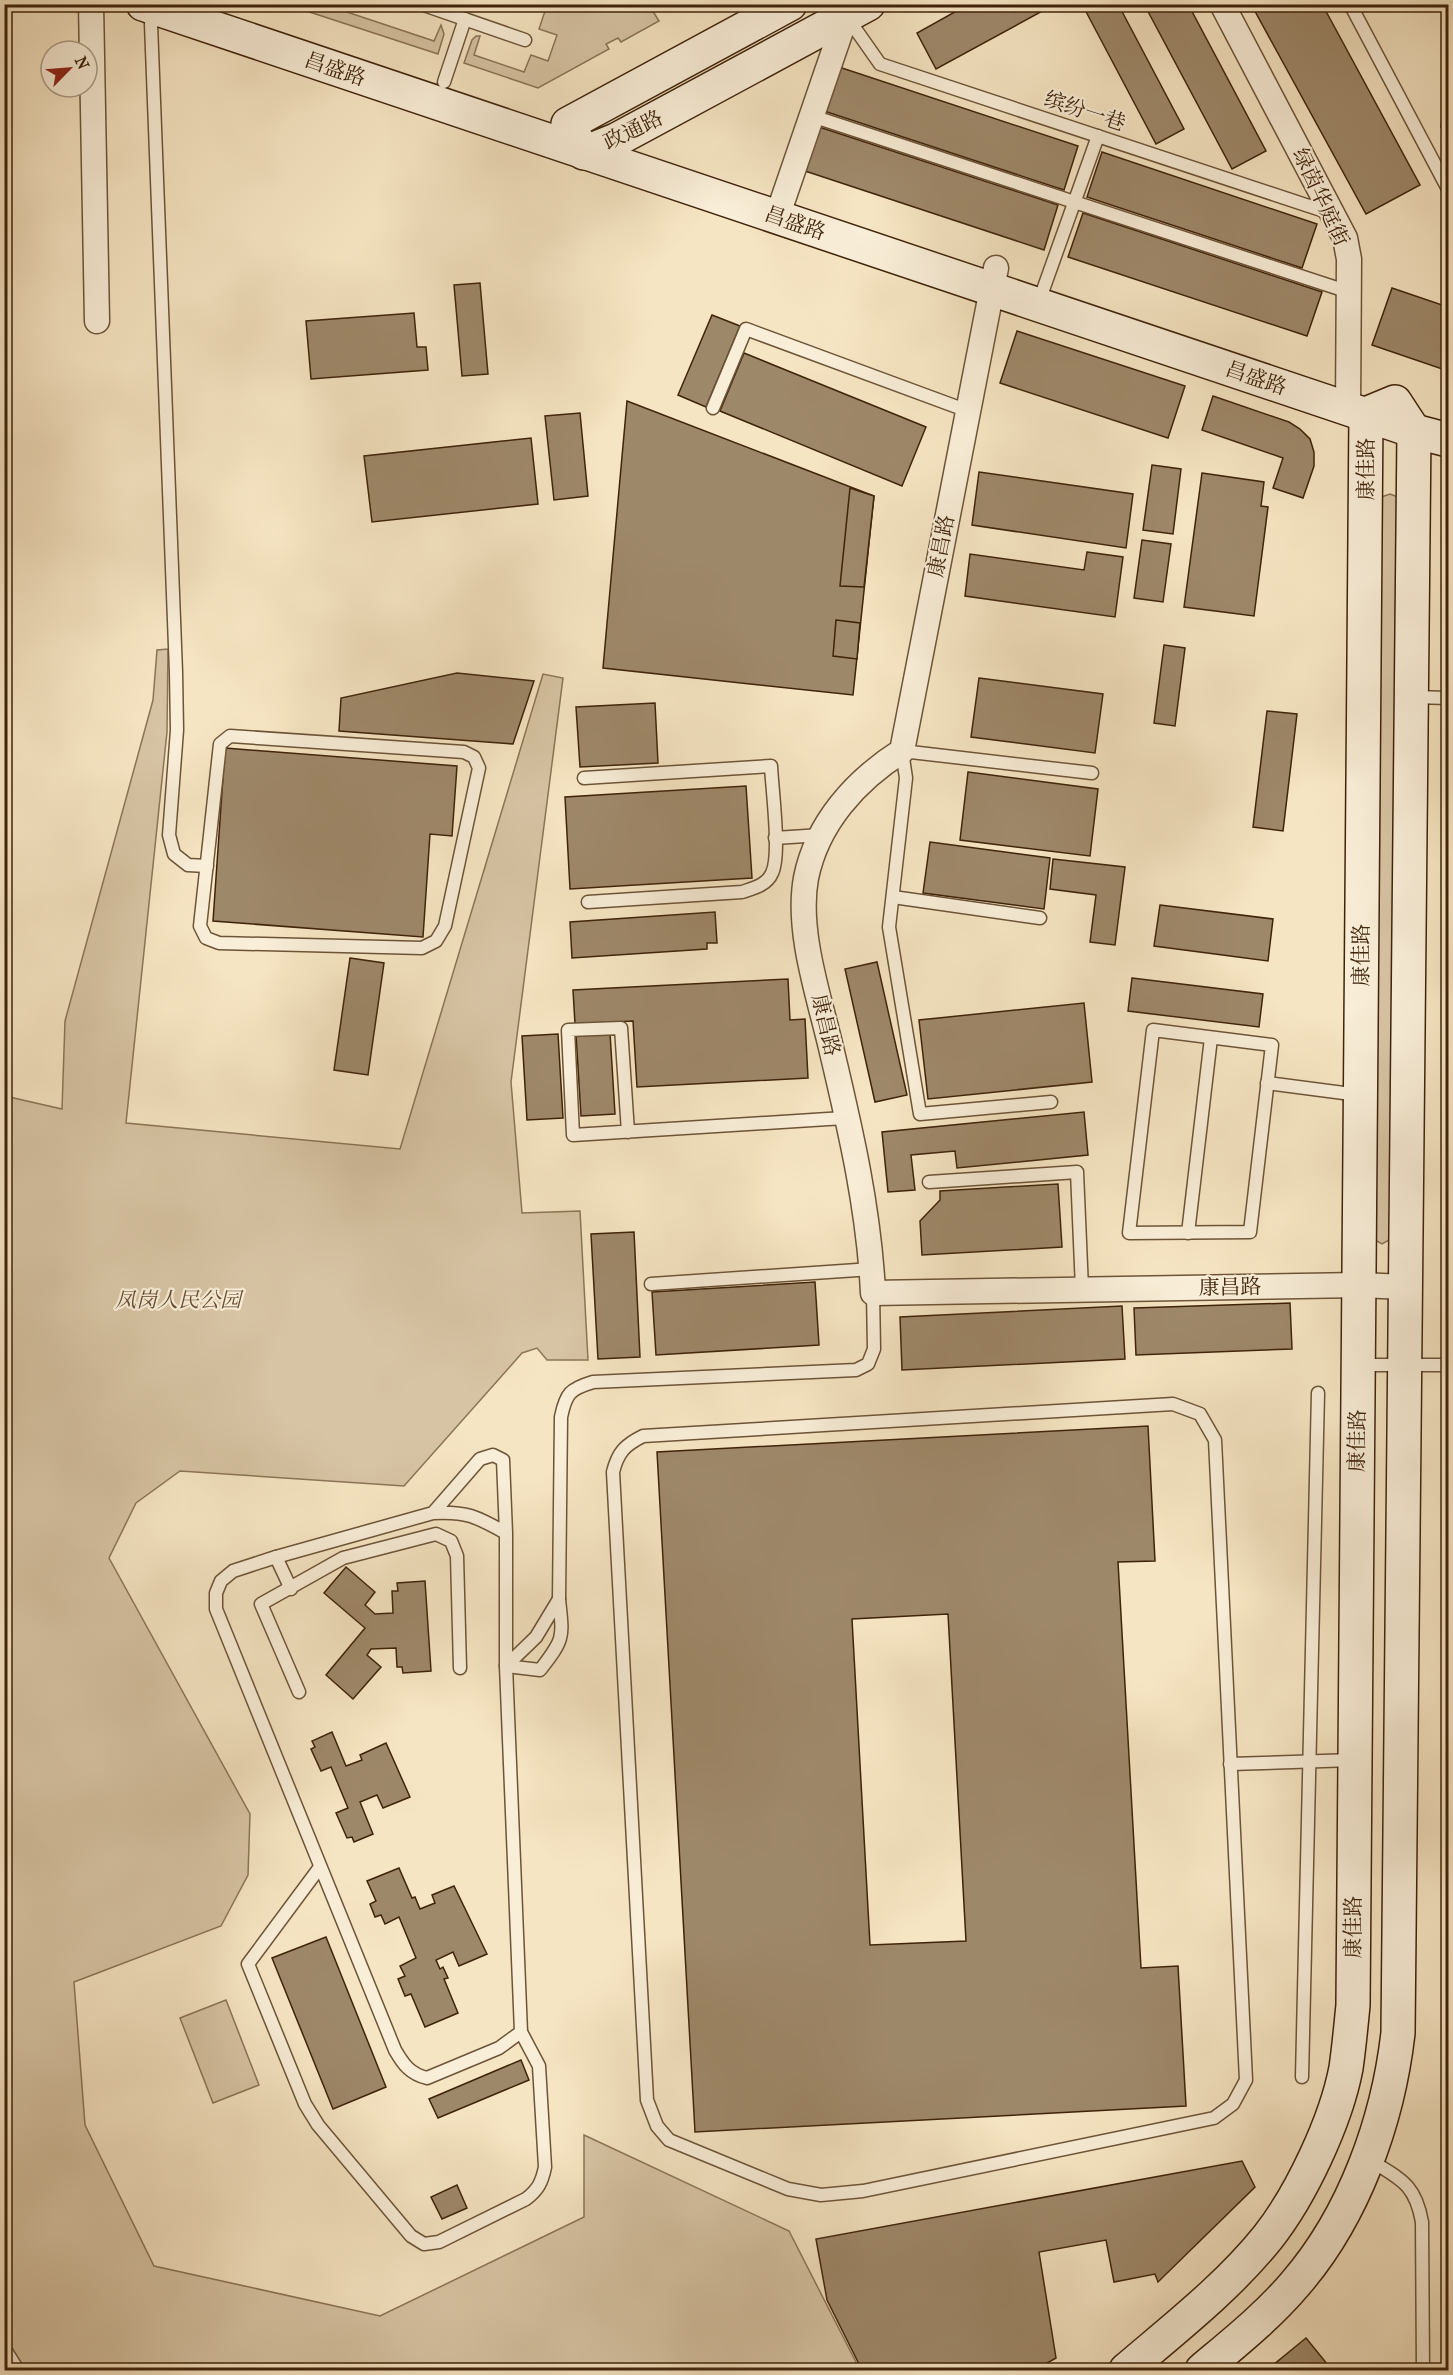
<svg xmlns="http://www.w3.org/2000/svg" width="1453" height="2375" font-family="'IM FELL French Canon','Noto Serif SC',serif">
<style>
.green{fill:#d7c4a4;stroke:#8b7457;stroke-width:1.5}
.building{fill:#9e886a;stroke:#3f230a;stroke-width:1.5;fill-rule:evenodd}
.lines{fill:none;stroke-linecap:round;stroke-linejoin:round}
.lane-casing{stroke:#6d5438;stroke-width:15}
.street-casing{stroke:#6d5438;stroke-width:27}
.secondary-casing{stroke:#3f230a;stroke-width:36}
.lane{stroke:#f9eed8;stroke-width:12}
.street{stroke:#f9eed8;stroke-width:24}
.secondary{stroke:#f9eed8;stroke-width:33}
.labels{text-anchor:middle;stroke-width:4.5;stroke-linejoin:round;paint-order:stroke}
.street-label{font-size:21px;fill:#3f230a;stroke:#f9eed8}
.park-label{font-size:21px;font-style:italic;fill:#654b30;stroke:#f9eed8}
</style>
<rect width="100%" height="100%" fill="#f6e5c3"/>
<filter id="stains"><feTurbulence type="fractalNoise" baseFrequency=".00333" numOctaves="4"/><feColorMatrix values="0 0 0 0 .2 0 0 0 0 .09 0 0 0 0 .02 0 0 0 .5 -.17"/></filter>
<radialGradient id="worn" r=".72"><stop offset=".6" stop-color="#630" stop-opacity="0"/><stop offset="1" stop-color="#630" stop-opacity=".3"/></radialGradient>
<!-- green -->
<g class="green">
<polygon points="288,5 326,5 434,41 441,25 444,34 438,54"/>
<polygon points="527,5 649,5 659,21 621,42 618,38 606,44 609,49 538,88 464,63 472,40 476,36 480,36 474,55 524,72 531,55 548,61 557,35 539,29 545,11"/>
<polygon points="1390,494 1398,497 1391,1239 1382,1244 1375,1240 1381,497"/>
<polygon points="168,649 167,732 126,1123 400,1149 543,674 563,678 511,1082 522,1213 580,1211 588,1360 547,1360 537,1348 522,1353 404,1486 180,1471 136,1503 109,1558 250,1814 248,1875 221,1926 74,1982 85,2125 154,2266 380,2316 584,2217 584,2135 789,2231 860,2370 5,2370 5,1096 62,1109 65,1021 153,700 157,650"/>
<polygon points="226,2000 259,2085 213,2103 180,2018"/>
</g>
<!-- building -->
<g class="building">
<polygon points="969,4 1046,4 1048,8 936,69 917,33"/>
<polygon points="1085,4 1118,4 1184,129 1156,144 1083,6"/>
<polygon points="1144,4 1188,4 1266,151 1232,169"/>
<polygon points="1251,4 1322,4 1420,185 1366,214"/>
<polygon points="1448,57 1448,127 1441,127"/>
<polygon points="839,67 1078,146 1064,190 824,111"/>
<polygon points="819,127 1058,205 1044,250 805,171"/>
<polygon points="1102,152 1317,224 1302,268 1087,197"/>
<polygon points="1083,213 1322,292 1307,336 1068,257"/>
<polygon points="480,283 488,374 462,376 454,285"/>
<polygon points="1392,288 1448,307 1448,371 1372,345"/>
<polygon points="414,313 417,347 426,347 428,370 311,379 306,321"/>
<polygon points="712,315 740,326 706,407 678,395"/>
<polygon points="1017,331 1185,386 1168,438 1000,383"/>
<polygon points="744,353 926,427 902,486 720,411"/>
<polygon points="1213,396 1289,422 1300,429 1310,439 1314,452 1314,466 1303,498 1273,488 1283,458 1202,430"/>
<polygon points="627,401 874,496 853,695 603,668"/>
<polygon points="580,413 588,496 554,500 545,416"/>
<polygon points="531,438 538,504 372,522 364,456"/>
<polygon points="1152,465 1181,469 1173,534 1143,530"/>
<polygon points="979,472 1133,494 1126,548 972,525"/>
<polygon points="1202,473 1264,482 1261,506 1268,507 1254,616 1184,607"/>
<polygon points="850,488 874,496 864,587 840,586"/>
<polygon points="1142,540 1171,544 1163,602 1134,598"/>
<polygon points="1087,552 1123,557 1115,617 965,596 970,554 1084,570"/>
<polygon points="836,620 860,623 857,659 833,656"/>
<polygon points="1164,645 1185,648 1175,726 1154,723"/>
<polygon points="457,673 534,681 513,744 339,731 341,698"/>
<polygon points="979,678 1103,694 1095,753 971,737"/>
<polygon points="655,703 658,763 580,767 576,707"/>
<polygon points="1267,711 1297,714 1283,831 1253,827"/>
<polygon points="225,748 457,766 452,836 430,834 423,937 213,921"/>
<polygon points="968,772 1098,789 1090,856 960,840"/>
<polygon points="746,786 752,878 570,889 565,797"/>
<polygon points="930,842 1050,858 1044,909 923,893"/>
<polygon points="1053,859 1125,867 1115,945 1090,942 1096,895 1050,889"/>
<polygon points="1160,905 1273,919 1268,961 1154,946"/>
<polygon points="715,912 717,943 707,943 707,949 572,958 570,922"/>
<polygon points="350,958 384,963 368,1075 334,1070"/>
<polygon points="877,962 907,1095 875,1102 845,969"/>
<polygon points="1132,978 1263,994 1259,1027 1128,1011"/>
<polygon points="788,979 790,1020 805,1019 808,1078 637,1087 633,1021 575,1024 573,990"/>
<polygon points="1084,1003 1092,1082 928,1099 919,1020"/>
<polygon points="610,1033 615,1114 581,1116 576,1035"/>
<polygon points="558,1034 563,1118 527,1120 522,1036"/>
<polygon points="1084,1112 1088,1155 957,1168 955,1151 911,1155 915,1190 888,1192 882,1132"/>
<polygon points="1058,1184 1062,1247 922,1255 920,1221 940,1200 940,1191"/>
<polygon points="634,1232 640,1357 598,1359 591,1234"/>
<polygon points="815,1282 819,1345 656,1355 652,1292"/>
<polygon points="1290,1303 1292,1349 1136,1355 1134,1308"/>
<polygon points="1122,1306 1125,1359 902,1370 900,1317"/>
<path d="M1148,1426l7,135 -37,1 23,406 37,-2 8,140 -491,26 -38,-680zM948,1614l18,327 -96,4 -18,-326z"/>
<polygon points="346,1567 375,1592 365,1605 375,1614 393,1613 392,1591 398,1591 397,1583 425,1581 431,1671 403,1673 402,1667 397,1667 396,1648 371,1649 367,1655 381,1667 353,1699 326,1675 365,1628 324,1593"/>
<polygon points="332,1732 346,1766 362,1760 360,1755 386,1743 410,1797 383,1808 377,1795 360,1802 373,1834 354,1842 352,1837 347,1838 336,1813 348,1808 331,1767 321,1771 311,1749 315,1747 312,1741"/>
<polygon points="399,1868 412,1898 415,1897 420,1909 435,1903 432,1895 454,1886 487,1954 459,1966 453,1952 436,1960 440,1969 443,1967 448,1978 444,1979 458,2013 425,2027 411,1994 405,1996 398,1979 405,1976 400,1966 416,1958 399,1917 385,1924 381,1915 375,1917 370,1904 376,1901 367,1881"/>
<polygon points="326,1937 386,2087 333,2109 272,1958"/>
<polygon points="521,2060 529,2080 438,2118 429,2099"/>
<polygon points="1242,2161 1255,2187 1158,2282 1155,2274 1114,2282 1106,2240 1039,2252 1056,2358 1035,2370 862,2370 827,2300 816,2239"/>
<polygon points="457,2185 467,2208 442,2219 431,2197"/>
<polygon points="1306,2338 1332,2370 1267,2370"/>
</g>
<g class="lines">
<!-- lane casing -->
<g class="lane-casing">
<g id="lane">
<polyline points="421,4 525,40"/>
<polyline points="1350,4 1448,189"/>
<polyline points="153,9 151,24 176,672 177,730 169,835 174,854 188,865 207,866"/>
<polyline points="847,17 880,64 1330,213"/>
<polyline points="444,82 465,19"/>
<polyline points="812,116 1349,292"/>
<polyline points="1038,304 1098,136"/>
<polyline points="713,408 746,329 968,411"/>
<polyline points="1414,697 1448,698"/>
<polygon points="230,736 464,752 474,757 479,768 445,926 436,941 422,948 219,943 206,938 200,926 220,744"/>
<path d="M584,778l187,-12c1,23 10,89 1,107 -5,12 -18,15 -30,19l-154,10"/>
<polyline points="775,838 821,835"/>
<polyline points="893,897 1040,918"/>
<polygon points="1153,1030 1272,1045 1250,1232 1129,1233"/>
<polyline points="1267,1083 1359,1095"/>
<polyline points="1051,1102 920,1114 889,927 906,778 902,751 1092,773"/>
<polyline points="628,1132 621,1028 568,1030 573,1135 828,1119 847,1118"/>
<polyline points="929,1182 1077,1172 1082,1289"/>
<polyline points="1188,1233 1211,1038"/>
<polyline points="651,1284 872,1269"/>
<polyline points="1360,1365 1448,1365"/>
<path d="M1173,1404l27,10 15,26 31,640 -13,24 -19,14 -351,73 -42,4 -33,-6 -119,-49 -12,-14 -10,-26 -34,-628c5,-20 12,-27 30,-36z"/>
<path d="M433,1513l47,-54 13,-4 10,5 3,73v133l15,366 -22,16 -72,30c-17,-4 -24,-14 -32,-28l-179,-441v-16l5,-12 12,-10 43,-14 157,-44c34,-2 44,4 73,20"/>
<polyline points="276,1557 291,1589"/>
<path d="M559,1599l2,-182c5,-24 9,-28 32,-35l263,-12 12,-6 6,-15 -1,-56"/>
<path d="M559,1599c4,39 6,39 -19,71l-34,-4 30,-29z"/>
<polyline points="299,1692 261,1604 343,1558 436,1534 451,1541 457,1556 460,1668"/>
<polyline points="1230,1764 1353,1760"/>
<path d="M320,1867l-72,97 57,140 13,21 93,111 13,8 15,-2 87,-43c12,-9 16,-17 19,-32l-6,-101 -18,-34"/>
<polyline points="1302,2077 1318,1393"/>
<path d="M1368,2159c32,20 47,24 54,63l1,148"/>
<polyline points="4,2348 18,2370"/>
</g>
</g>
<!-- street casing -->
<g class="street-casing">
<g id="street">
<polyline points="91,4 97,321"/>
<polyline points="1222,4 1345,238 1349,259 1348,409"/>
<polyline points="777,217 846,16"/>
<path d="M996,268l-94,483c-46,29 -85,72 -96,127 -10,54 14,121 26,174 19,80 37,158 41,241l486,-8 47,2"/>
</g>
</g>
<!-- secondary casing -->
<g class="secondary-casing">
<g id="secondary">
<polyline points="143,4 1414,431 1448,440"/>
<polyline points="790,4 568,124 584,153 616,140 868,4"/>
<path d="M1126,2370c49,-42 102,-83 142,-133 33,-42 68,-116 78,-169 3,-21 5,-42 7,-63l13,-1591 29,-12 19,29 -16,1602c-10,88 -44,183 -103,251 -27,32 -61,59 -93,86"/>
</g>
</g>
<!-- lane -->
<use href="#lane" class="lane"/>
<!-- street -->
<use href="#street" class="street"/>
<!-- secondary -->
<use href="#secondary" class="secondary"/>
</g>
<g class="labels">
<!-- street labels -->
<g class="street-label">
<text transform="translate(335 69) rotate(19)" y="7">昌盛路</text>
<text transform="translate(1085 111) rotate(18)" y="7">缤纷一巷</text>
<text transform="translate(633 130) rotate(-26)" y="7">政通路</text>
<text transform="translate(1321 197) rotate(65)" y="7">绿茵华庭街</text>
<text transform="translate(795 223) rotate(19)" y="7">昌盛路</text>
<text transform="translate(1256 378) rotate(19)" y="7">昌盛路</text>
<text transform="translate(1366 469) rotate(-90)" y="7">康佳路</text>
<text transform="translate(941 546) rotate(-79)" y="7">康昌路</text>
<text transform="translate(1361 955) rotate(-90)" y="7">康佳路</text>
<text transform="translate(826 1025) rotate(77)" y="7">康昌路</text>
<text transform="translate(1230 1287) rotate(-1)" y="7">康昌路</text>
<text transform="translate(1357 1441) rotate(-89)" y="7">康佳路</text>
<text transform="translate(1353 1927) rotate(-90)" y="7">康佳路</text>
</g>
<!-- park labels -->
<g class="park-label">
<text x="178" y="1307">凤岗人民公园</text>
</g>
</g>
<!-- margin -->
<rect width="1453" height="2375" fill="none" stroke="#f6e5c3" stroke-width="24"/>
<rect x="6" y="6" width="1441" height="2363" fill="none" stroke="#3f230a" stroke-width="3"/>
<rect x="12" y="12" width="1429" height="2351" fill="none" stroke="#3f230a" stroke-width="1.5"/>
<!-- north arrow -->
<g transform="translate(69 69) rotate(65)"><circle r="28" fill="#f9eed8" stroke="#af9d86" stroke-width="1.5"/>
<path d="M0-4.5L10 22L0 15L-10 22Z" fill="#8f2418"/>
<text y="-9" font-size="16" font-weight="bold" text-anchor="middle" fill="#3f230a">N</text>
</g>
<rect width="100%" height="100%" filter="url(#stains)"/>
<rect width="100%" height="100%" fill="url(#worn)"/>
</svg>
